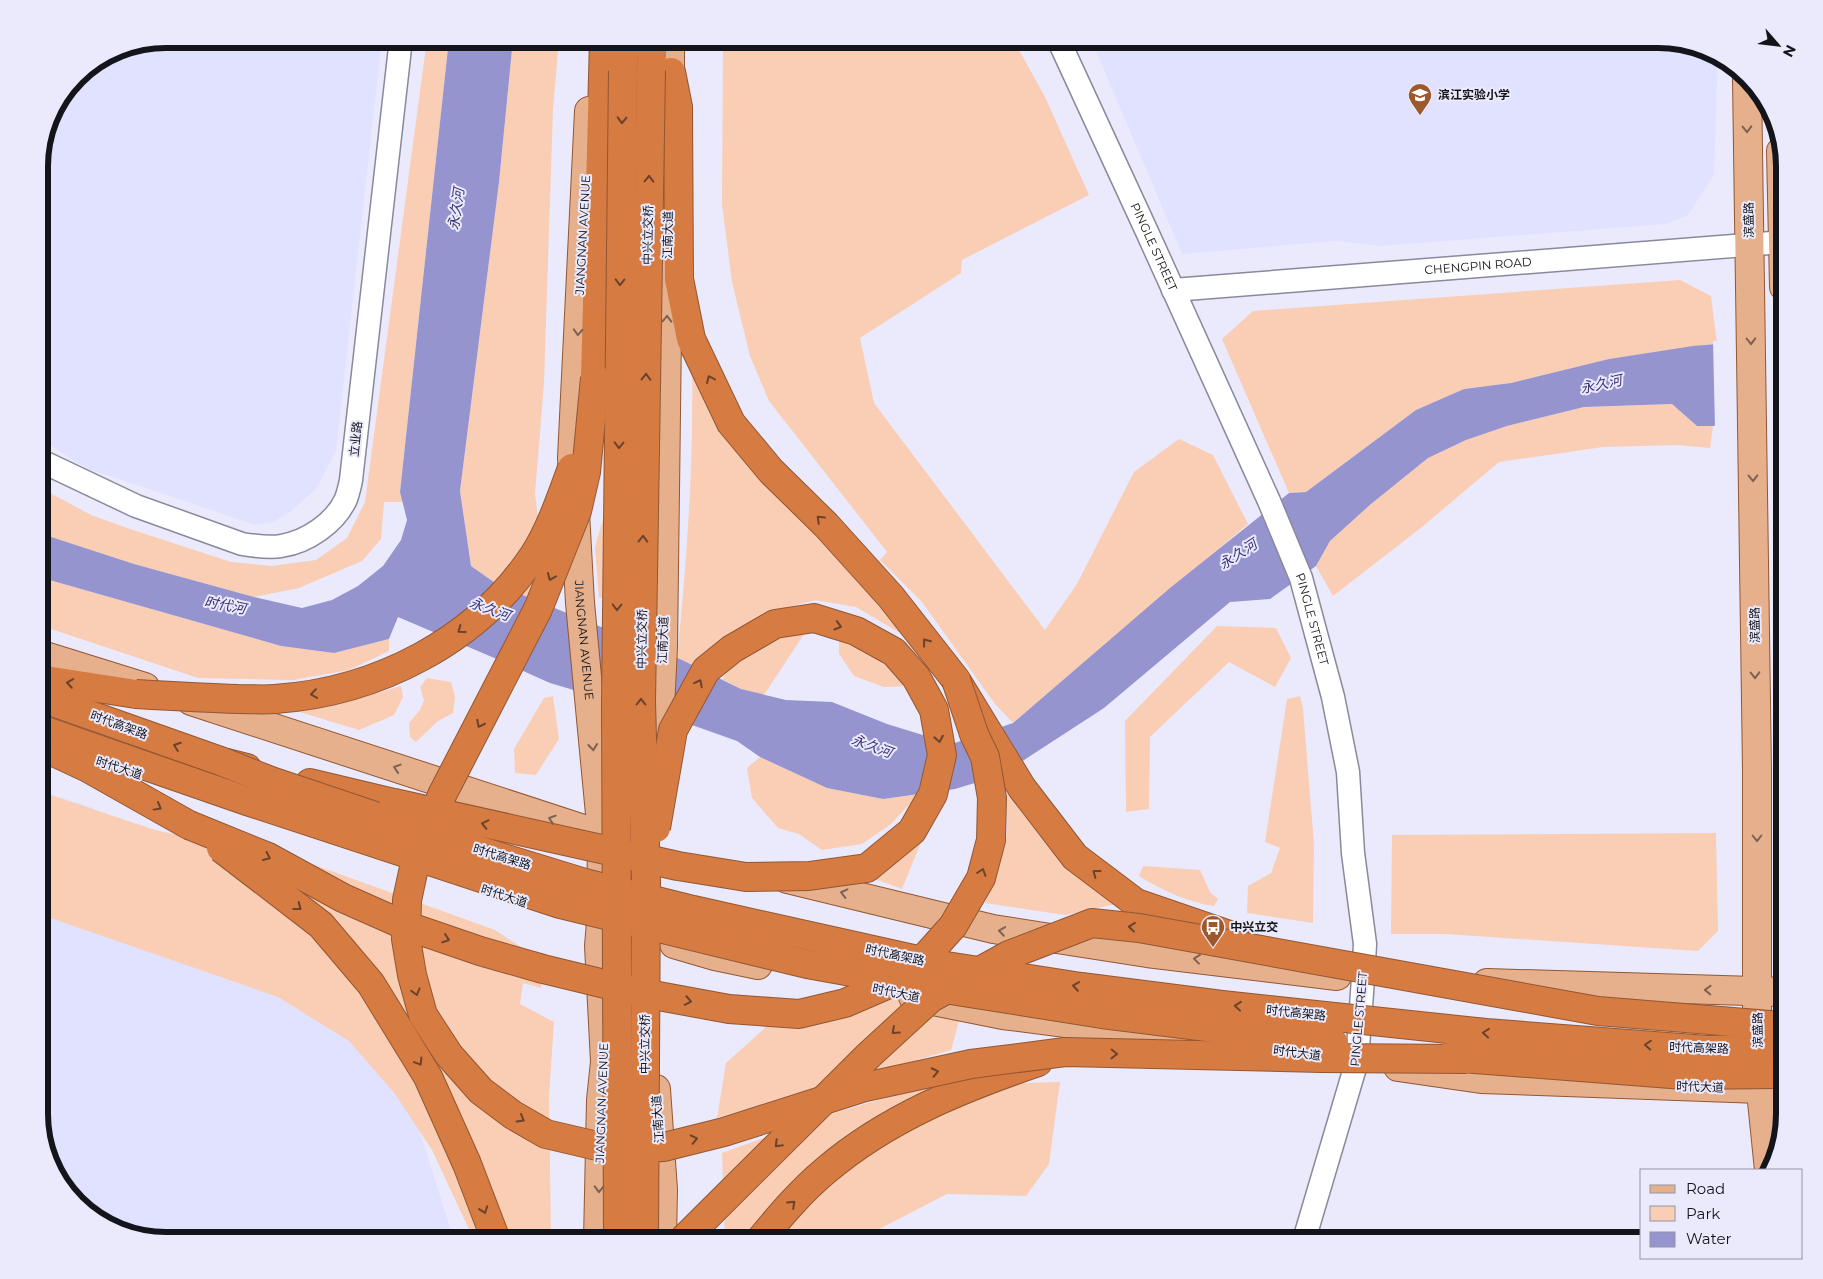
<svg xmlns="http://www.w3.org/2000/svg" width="1823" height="1279" font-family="Montserrat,'Noto Sans SC',sans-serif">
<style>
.built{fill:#e1e2ff}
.green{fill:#f9ceb5}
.water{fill:#9594cf}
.pier{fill:#eaeafc}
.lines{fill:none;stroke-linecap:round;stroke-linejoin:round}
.minor-casing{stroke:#89899c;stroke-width:25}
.major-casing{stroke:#925734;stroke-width:30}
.highway-casing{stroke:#925734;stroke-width:30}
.minor{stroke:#fff;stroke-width:22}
.major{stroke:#e6b08d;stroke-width:28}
.highway{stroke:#d67b41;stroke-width:28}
.highway-bridge-casing{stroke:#925734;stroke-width:30;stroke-linecap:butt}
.highway-bridge{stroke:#d67b41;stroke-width:28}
.oneway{stroke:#6b422c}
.oneway2{stroke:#7d6254}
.labels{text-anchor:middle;stroke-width:4;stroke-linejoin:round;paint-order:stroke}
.poi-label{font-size:12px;font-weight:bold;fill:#14141b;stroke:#eaeafc;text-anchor:start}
.street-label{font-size:12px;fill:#14141b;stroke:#eaeafc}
.water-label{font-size:14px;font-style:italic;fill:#393177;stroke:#eaeafc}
.rim{fill:none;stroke:#14141b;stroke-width:6}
</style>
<rect width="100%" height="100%" fill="#eaeafc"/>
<!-- built -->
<g class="built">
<polygon points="166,39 382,39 336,451 316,489 291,511 273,522 256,525 86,468 39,438 39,157 52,110 82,70 118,48"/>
<polygon points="1091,39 1657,39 1698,46 1718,56 1714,175 1688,215 1666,224 1381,246 1334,241 1182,254"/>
<polygon points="39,791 91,807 408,1094 454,1240 166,1240 125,1233 89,1214 52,1170 39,1121"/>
</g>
<!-- green -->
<g class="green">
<polygon points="427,39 449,39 400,492 403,502 384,502 381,539 362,561 299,588 254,597 134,564 39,533 39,487 91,515 133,530 231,562 272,566 316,560 347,538 365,502"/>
<polygon points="513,39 559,39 553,109 544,383 535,494 549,607 498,585 471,566 460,491 499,182"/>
<polygon points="723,39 1013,39 1045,97 1089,195 962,260 961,273 860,338 874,403 1045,630 1077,584 1134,472 1179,439 1213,455 1248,524 1013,723 995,704 922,602 880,560 887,552 769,401 750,356 732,282 722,204"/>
<polygon points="1680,280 1711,296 1717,343 1609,359 1511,383 1464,389 1416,410 1306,492 1289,493 1222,339 1253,311"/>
<path d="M692,362l205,254 13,23 -54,-32 -41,-7 -34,9 -61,34 -22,25 -21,-10c10,-98 17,-197 15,-296z"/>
<polygon points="1672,404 1697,426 1713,426 1710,448 1678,445 1603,447 1499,462 1422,527 1333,596 1316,566 1330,541 1371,504 1428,458 1466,440 1507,426 1584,407"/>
<polygon points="607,505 612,597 599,598 595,547"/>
<polygon points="39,577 281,646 334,653 389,639 389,651 349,670 293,680 198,678 39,625"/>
<polygon points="1217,626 1276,628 1291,658 1275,687 1229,662 1150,737 1149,809 1126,812 1125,721"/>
<polygon points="788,628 808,628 764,695 741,689 722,679 741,655"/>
<polygon points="839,633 856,634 909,686 884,687 854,676 839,654"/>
<polygon points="427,678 451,682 455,697 453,713 438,721 416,742 410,737 409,723 420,710 424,700 420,687"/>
<polygon points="401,686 403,697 394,715 359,730 283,707 348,702"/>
<polygon points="553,696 559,739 536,775 515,773 514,749 544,698"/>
<polygon points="1300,696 1303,708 1314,844 1313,923 1247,913 1248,886 1271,873 1280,848 1265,842 1287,699"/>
<polygon points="760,757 827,788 883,799 919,794 891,824 862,844 822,850 799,834 778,828 752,798 747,768"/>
<polygon points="39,791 155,830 309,863 495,930 545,963 541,988 523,983 520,1004 554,1022 549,1096 551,1240 474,1240 432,1150 395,1094 349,1041 278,997 39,914"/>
<polygon points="1007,792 1043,837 1121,903 1065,915 985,903 1007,836"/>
<polygon points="1716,833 1718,931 1698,951 1445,934 1391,934 1392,835"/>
<polygon points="924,835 902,889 856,872"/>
<path d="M1143,866l57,4 10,22 8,7 -4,7c-28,-4 -52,-16 -75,-30z"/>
<polygon points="884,997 961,1014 951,1050 717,1118 726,1063 775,1019"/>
<polygon points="1060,1082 1049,1164 1026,1196 947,1194 858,1240 725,1240 722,1153 827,1115 926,1086"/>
</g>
<!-- water -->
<polygon class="water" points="449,39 513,39 499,182 460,491 471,566 498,585 682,660 741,689 786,700 832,702 887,724 952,744 1013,723 1170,588 1289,493 1306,492 1416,410 1464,389 1511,383 1609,359 1693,346 1784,338 1784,414 1713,426 1697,426 1672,404 1584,407 1507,426 1466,440 1428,458 1371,504 1330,541 1316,566 1270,599 1230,602 1104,708 1001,775 955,789 883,799 827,788 760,757 737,741 692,725 550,683 492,657 398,617 389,639 334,653 281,646 39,577 39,533 134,564 254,597 302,608 332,600 358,586 383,566 401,540 407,520 400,492"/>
<!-- pier -->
<polygon class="pier" points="1784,335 1784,416 1715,428 1713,341"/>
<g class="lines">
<!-- minor casing -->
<g class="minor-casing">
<g id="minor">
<path id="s1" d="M1058,39l90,195 121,267 32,77 32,119 15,75 5,81 12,91 -2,35 -6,82 -53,179"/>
<path id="s2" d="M1173,290l611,-48"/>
<path d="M39,460l97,46 106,38c13,2 27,4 39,2 26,-4 54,-23 65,-47 2,-6 4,-13 5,-19l50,-441"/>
</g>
</g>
<!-- major casing -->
<g class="major-casing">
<g id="major">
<polyline points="670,39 670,95"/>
<polyline points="1747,80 1757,770 1757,1009"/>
<path id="s3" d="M589,111l-17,347 8,145 22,232 -1,87 -2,24 6,116 -4,38 -3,140"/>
<polyline points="1781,151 1784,287"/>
<polyline points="39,654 145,687"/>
<polyline points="191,701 602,835 635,844"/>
<polyline points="657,770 663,647 668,255"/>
<polyline points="787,879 993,929 1147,953 1337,976"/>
<polyline points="674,944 715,956 758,965"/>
<polyline points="1487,983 1784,992"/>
<polyline points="913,997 1003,1015 1243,1046"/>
<polyline points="1398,1067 1481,1079 1760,1089 1784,1093"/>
<polyline points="1759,1072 1769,1170"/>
<polyline points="656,1089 663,1190 662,1240"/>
</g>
</g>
<!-- highway casing -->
<g class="highway-casing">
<g id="highway">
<polyline points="651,70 653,39"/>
<polyline points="623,71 625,39"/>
<polyline points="671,72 678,107 679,279 691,339 731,423 771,471 826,525 891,597 956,680 1022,788 1075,857 1136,903 1235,937"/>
<polyline points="595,378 604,39"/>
<polyline points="39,679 136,694"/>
<polyline points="39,697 223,762 247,768"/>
<polyline points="40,729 123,758"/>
<polyline points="39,745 88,768 189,825"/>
<polyline points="310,783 394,803"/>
<path d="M760,1240c20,-24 41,-49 65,-69 62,-53 137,-83 213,-109"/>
</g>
</g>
<!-- minor -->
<use href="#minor" class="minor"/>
<!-- major -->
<use href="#major" class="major"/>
<!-- highway -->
<use href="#highway" class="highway"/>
<!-- highway-bridge casing -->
<g class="highway-bridge-casing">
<g id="highway-bridge">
<polyline points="595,378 586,472 577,511 538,609 442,795 415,863 407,900 406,939 412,975 423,1015 449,1055 481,1091 513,1115 546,1134 610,1149 664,1147 724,1132 865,1087 971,1064 1065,1052 1321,1058 1467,1059"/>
<path d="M136,694c34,2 68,4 102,5 12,0 25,1 37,0 102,-7 202,-58 259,-144 16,-24 28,-60 38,-87"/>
<polyline points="123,758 247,801 560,904 807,964 957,991 1102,1014 1334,1043"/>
<polyline points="223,762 271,781 461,845 585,883 693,910 940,965 1081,987 1222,1005 1486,1033 1707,1050 1784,1048"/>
<polyline points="394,803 678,866 746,877 809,876 867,868 912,831 933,794 942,755 934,710 916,677 894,652 856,631 814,618 775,624 732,649 706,670 673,730 656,828"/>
<polyline points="189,825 268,857 343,898 404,925 480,951 543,969 642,993 729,1009 799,1014 845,1003 889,984 927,955 953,926 981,878 991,840 992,798 985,757 974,734 956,680"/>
<polyline points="221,848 321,925 371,984 428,1077 467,1164 496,1240"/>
<polyline points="1449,1057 1684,1075 1784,1074"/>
<polyline points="618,1240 616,704 623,71"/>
<polyline points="644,1240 646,881 641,702 651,70"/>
<polyline points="683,1240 869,1055 931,998 1009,955 1092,923 1139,928 1598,1011 1784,1026"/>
</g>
</g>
<!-- highway-bridge -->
<use href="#highway-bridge" class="highway-bridge"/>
</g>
<!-- one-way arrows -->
<defs><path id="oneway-chevron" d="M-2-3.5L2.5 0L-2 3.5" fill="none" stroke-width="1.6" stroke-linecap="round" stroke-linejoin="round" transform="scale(1.25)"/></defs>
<g class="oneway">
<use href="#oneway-chevron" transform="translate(622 120) rotate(91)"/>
<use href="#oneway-chevron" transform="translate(649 179) rotate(-89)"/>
<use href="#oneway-chevron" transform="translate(620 282) rotate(91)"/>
<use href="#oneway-chevron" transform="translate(646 377) rotate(-89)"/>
<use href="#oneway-chevron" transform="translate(710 379) rotate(-115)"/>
<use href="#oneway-chevron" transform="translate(619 445) rotate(91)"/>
<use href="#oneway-chevron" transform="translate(820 519) rotate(-136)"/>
<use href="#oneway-chevron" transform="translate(643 539) rotate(-89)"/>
<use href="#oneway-chevron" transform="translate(551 577) rotate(113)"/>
<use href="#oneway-chevron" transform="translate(617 607) rotate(91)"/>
<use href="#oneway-chevron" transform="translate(838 626) rotate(17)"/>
<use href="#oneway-chevron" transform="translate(461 630) rotate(144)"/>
<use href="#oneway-chevron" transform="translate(926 642) rotate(-128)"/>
<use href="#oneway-chevron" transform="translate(70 683) rotate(-171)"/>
<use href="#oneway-chevron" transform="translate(699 683) rotate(-62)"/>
<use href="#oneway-chevron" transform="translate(314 694) rotate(172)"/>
<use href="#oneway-chevron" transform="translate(641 702) rotate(-90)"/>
<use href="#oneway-chevron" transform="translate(480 724) rotate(117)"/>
<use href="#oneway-chevron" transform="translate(939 739) rotate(80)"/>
<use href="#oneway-chevron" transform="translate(177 746) rotate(-160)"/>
<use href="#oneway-chevron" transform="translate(158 807) rotate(29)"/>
<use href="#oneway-chevron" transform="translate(485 824) rotate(-167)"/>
<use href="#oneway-chevron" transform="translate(267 857) rotate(25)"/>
<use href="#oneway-chevron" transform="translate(982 872) rotate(-72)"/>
<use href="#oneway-chevron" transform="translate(1096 873) rotate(-143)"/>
<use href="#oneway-chevron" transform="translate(298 907) rotate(38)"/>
<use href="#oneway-chevron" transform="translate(1132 927) rotate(-174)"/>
<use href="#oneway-chevron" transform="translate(446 939) rotate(19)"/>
<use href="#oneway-chevron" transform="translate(1076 986) rotate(-172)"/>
<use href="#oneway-chevron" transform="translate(416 992) rotate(74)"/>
<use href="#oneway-chevron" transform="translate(688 1001) rotate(11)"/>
<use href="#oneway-chevron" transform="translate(1238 1006) rotate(-174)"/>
<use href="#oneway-chevron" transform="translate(895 1031) rotate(138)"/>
<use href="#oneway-chevron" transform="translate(1486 1033) rotate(-175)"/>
<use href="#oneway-chevron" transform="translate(1648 1045) rotate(-176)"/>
<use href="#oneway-chevron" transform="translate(1114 1054) rotate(1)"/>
<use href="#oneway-chevron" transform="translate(419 1062) rotate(59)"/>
<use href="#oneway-chevron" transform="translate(935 1072) rotate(-12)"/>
<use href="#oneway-chevron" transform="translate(521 1119) rotate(30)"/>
<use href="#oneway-chevron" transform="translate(694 1139) rotate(-13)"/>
<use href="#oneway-chevron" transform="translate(778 1144) rotate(135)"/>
<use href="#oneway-chevron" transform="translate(792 1204) rotate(-44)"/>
<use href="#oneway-chevron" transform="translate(484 1210) rotate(70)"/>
</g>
<g class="oneway2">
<use href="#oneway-chevron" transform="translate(1747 129) rotate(89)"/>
<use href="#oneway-chevron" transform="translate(667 319) rotate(-89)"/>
<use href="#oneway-chevron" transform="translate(578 332) rotate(93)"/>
<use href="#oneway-chevron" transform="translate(1751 341) rotate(89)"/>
<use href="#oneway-chevron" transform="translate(1753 478) rotate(89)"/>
<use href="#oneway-chevron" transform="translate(1755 675) rotate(89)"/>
<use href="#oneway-chevron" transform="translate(593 747) rotate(84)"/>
<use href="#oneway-chevron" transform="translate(397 768) rotate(-162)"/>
<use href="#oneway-chevron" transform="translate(552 819) rotate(-162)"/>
<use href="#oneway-chevron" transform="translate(1757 838) rotate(90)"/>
<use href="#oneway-chevron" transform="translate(844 893) rotate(-166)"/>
<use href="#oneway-chevron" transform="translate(1002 931) rotate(-171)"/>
<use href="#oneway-chevron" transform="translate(1197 959) rotate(-173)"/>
<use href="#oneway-chevron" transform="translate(1708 990) rotate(-178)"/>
<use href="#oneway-chevron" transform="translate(599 1189) rotate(91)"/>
</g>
<!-- icons -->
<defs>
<g id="school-pin" transform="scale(1.25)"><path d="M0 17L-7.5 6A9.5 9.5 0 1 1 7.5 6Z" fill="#9d582b" stroke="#eaeafc"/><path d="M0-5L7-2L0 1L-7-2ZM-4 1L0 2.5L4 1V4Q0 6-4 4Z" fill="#fff"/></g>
<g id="bus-pin" transform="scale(1.25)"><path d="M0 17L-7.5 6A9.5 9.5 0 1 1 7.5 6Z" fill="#9d582b" stroke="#eaeafc"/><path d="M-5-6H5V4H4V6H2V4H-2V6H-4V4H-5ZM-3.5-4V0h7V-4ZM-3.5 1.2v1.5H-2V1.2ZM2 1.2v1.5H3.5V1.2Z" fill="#fff"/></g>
</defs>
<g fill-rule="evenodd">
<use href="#school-pin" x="1420" y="95"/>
<use href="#bus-pin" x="1213" y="927"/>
</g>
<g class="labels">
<!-- poi labels -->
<g class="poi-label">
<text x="1438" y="99">滨江实验小学</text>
<text x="1230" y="931">中兴立交</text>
</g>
<!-- street labels -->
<g class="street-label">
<text transform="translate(1749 220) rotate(-91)" y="4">滨盛路</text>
<text transform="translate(583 235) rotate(-87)" y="4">JIANGNAN AVENUE</text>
<text transform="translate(648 235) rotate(-89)" y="4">中兴立交桥</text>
<text transform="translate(668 235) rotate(-89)" y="4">江南大道</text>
<text dy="4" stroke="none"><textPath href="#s1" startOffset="229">PINGLE STREET</textPath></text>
<text dy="4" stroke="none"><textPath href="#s2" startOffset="306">CHENGPIN ROAD</textPath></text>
<text transform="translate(356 439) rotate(-84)" y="4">立业路</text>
<text dy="4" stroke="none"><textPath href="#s1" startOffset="634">PINGLE STREET</textPath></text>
<text transform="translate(1755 625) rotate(-91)" y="4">滨盛路</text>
<text transform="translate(642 639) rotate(-89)" y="4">中兴立交桥</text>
<text dy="4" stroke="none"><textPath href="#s3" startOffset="530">JIANGNAN AVENUE</textPath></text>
<text transform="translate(663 640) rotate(-88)" y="4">江南大道</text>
<text transform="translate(119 725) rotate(20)" y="4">时代高架路</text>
<text transform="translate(119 768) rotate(18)" y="4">时代大道</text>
<text transform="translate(502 857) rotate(17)" y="4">时代高架路</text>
<text transform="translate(504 896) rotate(18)" y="4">时代大道</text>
<text transform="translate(895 955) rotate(12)" y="4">时代高架路</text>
<text transform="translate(896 993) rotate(12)" y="4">时代大道</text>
<text transform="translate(1296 1013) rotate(6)" y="4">时代高架路</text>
<text transform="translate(1359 1019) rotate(-85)" y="4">PINGLE STREET</text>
<text transform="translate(1758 1030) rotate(-91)" y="4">滨盛路</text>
<text transform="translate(645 1044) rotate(-90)" y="4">中兴立交桥</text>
<text transform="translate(1699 1048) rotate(2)" y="4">时代高架路</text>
<text transform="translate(1297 1053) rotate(7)" y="4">时代大道</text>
<text transform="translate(1700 1087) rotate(2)" y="4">时代大道</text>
<text transform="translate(602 1103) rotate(-88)" y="4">JIANGNAN AVENUE</text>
<text transform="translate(658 1119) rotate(-94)" y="4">江南大道</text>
</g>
<!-- water labels -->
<g class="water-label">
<text transform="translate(456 209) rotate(-82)" y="5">永久河</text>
<text transform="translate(1601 384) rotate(-12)" y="5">永久河</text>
<text transform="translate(1238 554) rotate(-33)" y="5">永久河</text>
<text transform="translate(225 605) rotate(11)" y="5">时代河</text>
<text transform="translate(490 609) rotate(20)" y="5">永久河</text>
<text transform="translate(872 746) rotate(20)" y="5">永久河</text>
</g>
</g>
<!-- crop -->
<path d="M0 0H1823V1279H0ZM166 48H1658A118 118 0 0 1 1776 166V1114A118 118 0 0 1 1658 1232H166A118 118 0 0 1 48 1114V166A118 118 0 0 1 166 48Z" fill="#eaeafc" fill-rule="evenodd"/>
<path class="rim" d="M166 48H1658A118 118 0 0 1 1776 166V1114A118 118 0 0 1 1658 1232H166A118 118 0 0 1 48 1114V166A118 118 0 0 1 166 48Z"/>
<!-- legend -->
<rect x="1640" y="1169" width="162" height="90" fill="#eaeafc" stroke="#9494a2"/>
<rect x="1650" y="1185" width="25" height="8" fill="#e6b08d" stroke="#9494a2"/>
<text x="1686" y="1194" font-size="15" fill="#14141b">Road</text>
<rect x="1650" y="1206" width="25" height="15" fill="#f9ceb5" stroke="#9494a2"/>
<text x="1686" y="1219" font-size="15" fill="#14141b">Park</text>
<rect x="1650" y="1232" width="25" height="15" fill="#9594cf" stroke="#9494a2"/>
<text x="1686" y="1244" font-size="15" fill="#14141b">Water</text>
<!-- north arrow -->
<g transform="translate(1778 45) rotate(118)" stroke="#eaeafc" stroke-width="4" paint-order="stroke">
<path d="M0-4L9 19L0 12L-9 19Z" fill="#14141b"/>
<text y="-8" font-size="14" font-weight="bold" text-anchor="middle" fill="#14141b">N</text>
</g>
</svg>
